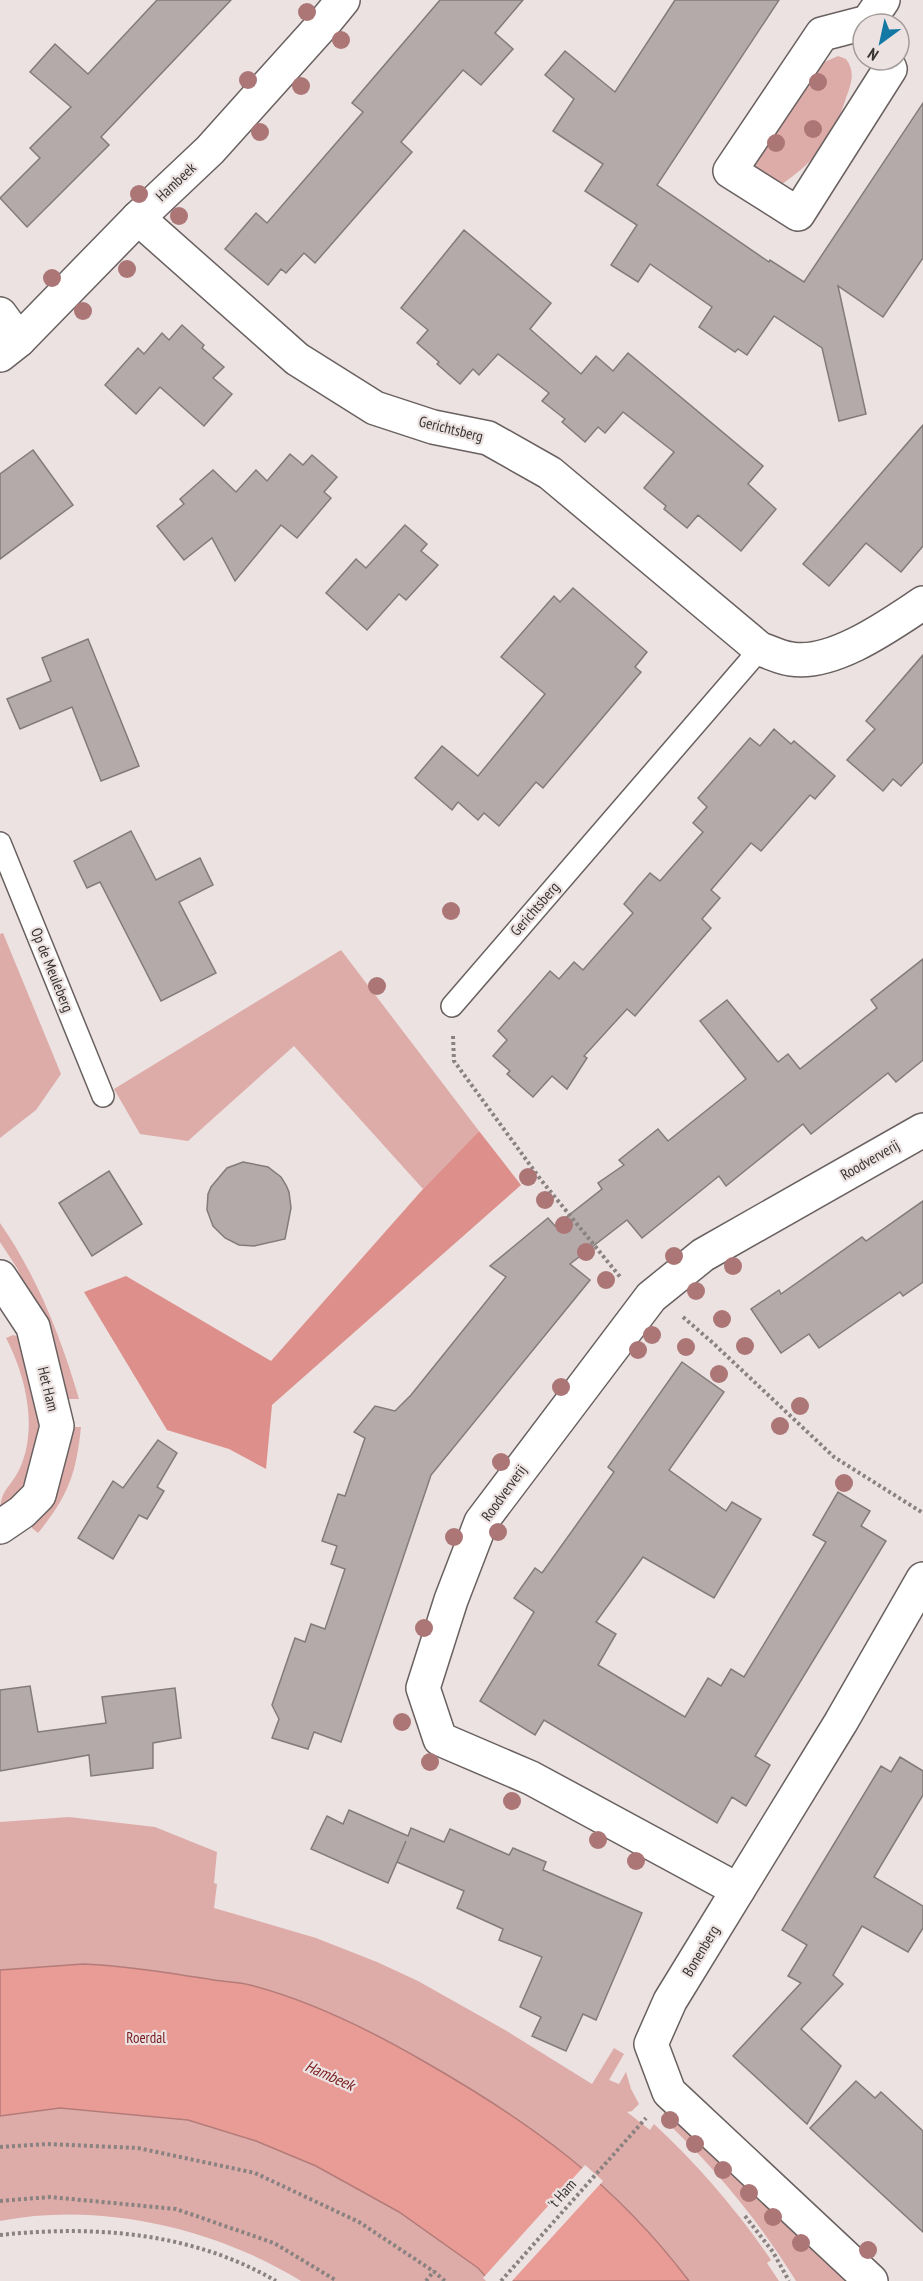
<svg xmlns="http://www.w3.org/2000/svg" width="923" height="2281" font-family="'PT Sans Narrow',sans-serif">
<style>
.green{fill:#ddaca8}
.forest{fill:#dd908b}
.water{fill:#e99b96;stroke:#b47c78;stroke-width:1.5}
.pier{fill:#ece2e1}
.building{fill:#b3aaa9;stroke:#837b7a;stroke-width:1.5}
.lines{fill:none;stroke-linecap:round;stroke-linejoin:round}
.service-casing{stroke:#696060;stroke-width:24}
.minor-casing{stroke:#696060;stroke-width:36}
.path{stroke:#898281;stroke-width:4;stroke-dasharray:3 3;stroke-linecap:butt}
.service{stroke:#fff;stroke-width:21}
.minor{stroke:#fff;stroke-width:33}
.tree{fill:#ac7576}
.labels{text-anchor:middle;stroke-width:4.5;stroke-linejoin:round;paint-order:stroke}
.street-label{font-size:15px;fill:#373433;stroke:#ece2e1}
.park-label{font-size:15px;fill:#771c1f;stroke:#ece2e1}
.water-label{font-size:16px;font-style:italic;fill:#7f2526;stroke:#ece2e1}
</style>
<rect width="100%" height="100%" fill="#ece2e1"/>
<!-- green -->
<g class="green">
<path d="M838,56l8,3c10,13 5,25 0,39 -15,47 -34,66 -74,93l-20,-17 10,-38 60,-73z"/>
<polygon points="3,933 61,1074 36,1110 0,1138 0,934"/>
<polygon points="341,950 479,1131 423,1189 294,1046 188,1141 140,1134 114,1089"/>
<path d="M0,1223c37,53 61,114 79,176h-12l-17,-57 -33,-74 -17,-26z"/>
<path d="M13,1335l4,1c19,50 38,115 0,162 -4,6 -11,10 -17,15 0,-24 10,-24 20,-45 18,-39 6,-92 -14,-130z"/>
<path d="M72,1427h9c-5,48 -13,69 -43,106l-6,-5v-3l23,-34 8,-21 6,-40z"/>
<path d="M69,1817l86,10 62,25 -3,31 3,1 -3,24 102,30 61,24 41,19 87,49 87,54 22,-36 10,6 -15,26 10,4 7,-12 5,17 8,15 -8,8 1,-1 -5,1 23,18 4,-6c44,41 83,86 117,136l-4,3 12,18h-478c-86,-53 -201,-80 -301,-60v-399z"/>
<path d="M667,2110l183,171h-54c-37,-60 -83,-116 -135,-164z"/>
</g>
<!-- forest -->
<polygon class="forest" points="479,1131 521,1185 272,1405 266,1469 229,1449 167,1430 84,1292 126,1276 271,1361 423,1189"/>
<!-- water -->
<path class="water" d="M83,1964c45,2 87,9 131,16 12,2 25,2 36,5 62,16 120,45 175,77 105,60 190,121 264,219h-199l-12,-13 -79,-56 -83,-46 -60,-25 -68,-21 -128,-12 -60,8v-146z"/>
<!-- pier -->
<polygon class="pier" points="585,2165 603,2181 512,2281 486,2281 483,2278"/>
<!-- building -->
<g class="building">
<polygon points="157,0 231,0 101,137 109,145 27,227 0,198 40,158 30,148 71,107 30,72 55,44 88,74"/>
<polygon points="440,0 523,0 495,33 513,49 481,85 463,70 401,142 412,152 315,263 304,253 286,273 281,269 268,285 225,249 256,213 267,223 363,112 352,103"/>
<polygon points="675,0 779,0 657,185 769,262 770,260 804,282 923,103 923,258 883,317 838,286 866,414 839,421 822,348 774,316 747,355 738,349 735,352 699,327 712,307 650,264 638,282 611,265 637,225 585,191 603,164 553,131 574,99 545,75 565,51 615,92"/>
<polygon points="464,230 551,303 530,329 581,374 596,356 613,371 628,353 763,466 748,484 776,509 741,551 698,515 687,528 664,509 666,506 644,488 674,452 623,412 605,433 598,427 585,442 562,422 565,419 542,401 549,393 498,354 479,375 473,369 460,384 437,364 439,362 417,343 428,330 401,308"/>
<polygon points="182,325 204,345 202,348 224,367 213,378 232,394 204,426 160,387 136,414 105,385 138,348 144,354 162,333 169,340"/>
<polygon points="923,425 923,546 901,572 866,543 829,586 803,564"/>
<polygon points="33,450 73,505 0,559 0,474"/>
<polygon points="290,454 303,465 312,455 337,477 324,492 331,498 297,538 281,525 235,581 212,538 184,560 157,526 184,504 180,499 213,470 236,492 256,470 267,481"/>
<polygon points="405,525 427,544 421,551 438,565 406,600 399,594 367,630 326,593 356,559 366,568"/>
<polygon points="573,588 647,652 635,667 641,672 543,788 536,782 499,826 484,813 478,820 458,802 452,810 415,778 442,746 478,776 545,694 501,657 554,596 560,602"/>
<polygon points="88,639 139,766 101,781 72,707 20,729 7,699 51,681 42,658"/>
<polygon points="923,655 923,762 901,786 893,779 883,791 847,760 875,729 866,721"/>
<polygon points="774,729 791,744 794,741 835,776 815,799 810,795 761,851 751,843 711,890 720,898 702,919 711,928 635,1016 627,1009 584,1056 587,1058 567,1089 552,1076 533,1097 507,1074 510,1071 493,1056 507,1040 498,1031 550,971 559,979 574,962 583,970 633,913 624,904 637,888 650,873 660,881 703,832 693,823 707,807 698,798 750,738 760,746"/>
<polygon points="131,831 156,880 200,858 213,885 179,902 216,973 161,1001 100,882 87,888 74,861"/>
<polygon points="923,959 923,1060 896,1082 888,1073 811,1134 803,1124 726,1186 719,1176 642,1238 627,1220 570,1264 590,1280 431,1475 341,1742 314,1732 308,1749 272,1738 279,1719 272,1705 295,1638 305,1642 311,1624 325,1629 345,1569 331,1564 337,1546 322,1541 338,1494 345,1496 365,1438 354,1432 375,1406 395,1411 411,1395 506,1277 490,1266 548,1218 555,1226 602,1189 598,1183 624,1165 619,1160 658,1129 668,1141 746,1079 700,1021 727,1000 778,1062 788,1054 800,1069 877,1008 871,1000"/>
<polygon points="243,1162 268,1167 281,1177 286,1185 289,1192 291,1208 285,1239 254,1246 239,1245 225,1238 213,1226 207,1210 208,1194 211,1187 227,1168"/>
<polygon points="109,1171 142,1224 92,1256 59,1203"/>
<polygon points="923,1201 923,1282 903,1296 900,1292 819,1348 809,1334 781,1353 751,1309 779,1290 781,1294 862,1237 866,1241"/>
<polygon points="682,1362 724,1392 669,1470 726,1511 732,1502 761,1519 714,1598 643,1557 596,1622 616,1634 598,1665 685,1717 708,1678 721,1686 731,1669 744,1677 826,1542 813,1535 838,1492 870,1511 861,1526 886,1541 755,1756 770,1765 746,1806 732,1797 717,1823 544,1720 535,1735 480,1701 534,1612 514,1598 535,1568 542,1573 597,1496 614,1472 608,1467"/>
<polygon points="158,1440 177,1453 157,1487 164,1491 147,1519 139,1515 113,1559 78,1538 113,1481 123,1488"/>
<polygon points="30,1686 38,1732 106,1723 102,1697 175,1688 181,1738 153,1743 153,1768 91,1776 89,1755 0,1771 0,1690"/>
<polygon points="900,1757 923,1771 923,1795 874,1877 923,1906 923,1928 908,1952 862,1926 833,1975 843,1984 801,2029 841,2066 807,2124 733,2056 801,1983 788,1976 807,1945 782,1930 881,1766 891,1772"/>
<polygon points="349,1810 408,1836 411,1828 444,1842 450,1829 509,1855 513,1848 546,1862 543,1870 642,1913 596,2020 583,2014 566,2051 532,2036 541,2017 520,2007 542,1957 499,1940 503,1929 457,1908 464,1891 397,1862 406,1841 388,1883 311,1849 327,1816 343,1824"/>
<polygon points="856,2081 875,2098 881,2092 923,2131 923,2232 810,2128"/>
</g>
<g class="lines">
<!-- service casing -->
<g class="service-casing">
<g id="service">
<polyline points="0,843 103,1096"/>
<polyline points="452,1006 760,649"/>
</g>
</g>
<!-- minor casing -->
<g class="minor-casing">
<g id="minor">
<polyline points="883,0 868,22 822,34 730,171 798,214 890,69 886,60"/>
<path d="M138,218l159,141 78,49 58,19 55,11 62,35 210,176c10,3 21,9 31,10 42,7 99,-34 132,-56"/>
<polyline points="0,314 19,340"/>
<polyline points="0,355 19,340 138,218 210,150 325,22 343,0"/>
<polyline points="0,1277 33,1327 57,1426 39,1495 22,1512 0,1527"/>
<polyline points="738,1890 531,1778 440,1739 423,1688 451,1600 481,1522 651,1297 703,1255 923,1130"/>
<polyline points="871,2281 669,2092 651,2044 670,2001 841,1722 923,1579"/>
</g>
</g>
<!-- path -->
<g class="path">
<polyline points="453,1036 454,1061 541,1180 621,1278"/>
<polyline points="683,1317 713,1343 834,1457 923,1513"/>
<polyline points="0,2147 47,2144 138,2148 255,2173 359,2222 436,2273 445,2281"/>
<polyline points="0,2201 50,2197 176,2209 274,2243 337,2281"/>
<polyline points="745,2216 773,2252 789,2281"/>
<path d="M0,2235c94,-10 192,-3 276,46"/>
<polyline points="426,2281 434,2271"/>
<polyline points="501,2281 646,2118"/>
</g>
<!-- service -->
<use href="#service" class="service"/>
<!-- minor -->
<use href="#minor" class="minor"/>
</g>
<!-- trees -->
<g class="tree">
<circle cx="307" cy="12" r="9"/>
<circle cx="341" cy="40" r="9"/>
<circle cx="248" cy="80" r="9"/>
<circle cx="818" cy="82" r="9"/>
<circle cx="301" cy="86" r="9"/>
<circle cx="813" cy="129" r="9"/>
<circle cx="260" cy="132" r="9"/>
<circle cx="776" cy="143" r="9"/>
<circle cx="139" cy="194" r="9"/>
<circle cx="179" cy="216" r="9"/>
<circle cx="127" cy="269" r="9"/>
<circle cx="52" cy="278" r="9"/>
<circle cx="83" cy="311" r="9"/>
<circle cx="451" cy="911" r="9"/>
<circle cx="377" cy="986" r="9"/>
<circle cx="528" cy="1177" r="9"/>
<circle cx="545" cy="1200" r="9"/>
<circle cx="564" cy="1225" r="9"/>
<circle cx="586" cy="1252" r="9"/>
<circle cx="674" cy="1256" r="9"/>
<circle cx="733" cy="1266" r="9"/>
<circle cx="606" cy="1280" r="9"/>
<circle cx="696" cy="1291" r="9"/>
<circle cx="722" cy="1319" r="9"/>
<circle cx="652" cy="1335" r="9"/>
<circle cx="745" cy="1346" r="9"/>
<circle cx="686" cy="1347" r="9"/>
<circle cx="638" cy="1350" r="9"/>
<circle cx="719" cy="1374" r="9"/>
<circle cx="561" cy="1387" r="9"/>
<circle cx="800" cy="1406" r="9"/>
<circle cx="780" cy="1426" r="9"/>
<circle cx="501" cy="1462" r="9"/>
<circle cx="844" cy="1483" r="9"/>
<circle cx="498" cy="1532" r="9"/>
<circle cx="454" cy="1537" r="9"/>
<circle cx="424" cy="1628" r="9"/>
<circle cx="402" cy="1722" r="9"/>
<circle cx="430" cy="1762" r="9"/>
<circle cx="512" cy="1801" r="9"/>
<circle cx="598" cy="1840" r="9"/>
<circle cx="636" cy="1861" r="9"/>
<circle cx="670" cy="2120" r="9"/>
<circle cx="695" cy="2144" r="9"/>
<circle cx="723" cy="2170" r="9"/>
<circle cx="749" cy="2193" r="9"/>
<circle cx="773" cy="2217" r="9"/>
<circle cx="801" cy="2243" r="9"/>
<circle cx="868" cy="2250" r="9"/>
</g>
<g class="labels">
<!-- street labels -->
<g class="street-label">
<text transform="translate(176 182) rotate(-43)" y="5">Hambeek</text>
<text transform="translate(451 429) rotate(14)" y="5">Gerichtsberg</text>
<text transform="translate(535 909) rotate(-49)" y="5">Gerichtsberg</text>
<text transform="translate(52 970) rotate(68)" y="5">Op de Meuleberg</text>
<text transform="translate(870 1160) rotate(-30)" y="5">Roodververij</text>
<text transform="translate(48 1389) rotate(76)" y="5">Het Ham</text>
<text transform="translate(504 1493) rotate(-54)" y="5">Roodververij</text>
<text transform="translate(701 1951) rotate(-59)" y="5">Bonenberg</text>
<text transform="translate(562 2194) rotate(-48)" y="5">'t Ham</text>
</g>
<!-- park labels -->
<g class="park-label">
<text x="146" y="2043">Roerdal</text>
</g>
<!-- water labels -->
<g class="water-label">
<text transform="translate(330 2075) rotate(24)" y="6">Hambeek</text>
</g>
</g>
<!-- north arrow -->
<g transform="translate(881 42) rotate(213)"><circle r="28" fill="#ece2e1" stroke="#a49c9b" stroke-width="1.5"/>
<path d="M0-4.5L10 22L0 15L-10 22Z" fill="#1379a4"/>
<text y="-9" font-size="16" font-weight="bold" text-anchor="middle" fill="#373433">N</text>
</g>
</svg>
